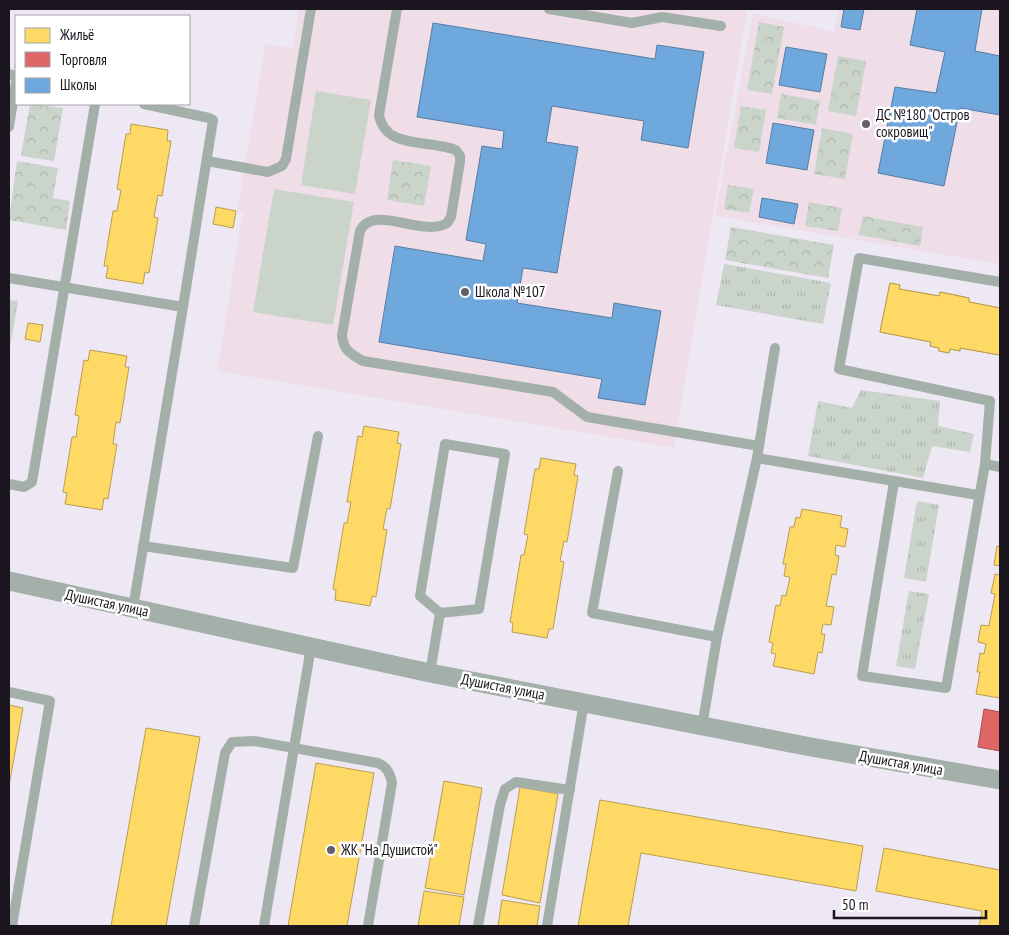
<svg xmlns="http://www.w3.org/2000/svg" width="1009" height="935" font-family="'PT Sans Narrow',sans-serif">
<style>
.education{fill:#efdee7}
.grass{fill:url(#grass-tufts)}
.park{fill:url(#park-crowns)}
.pitch{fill:#cad4cb}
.homes{fill:#ffd966;stroke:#ba9e50}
.shops{fill:#e06666;stroke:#a54e50}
.schools{fill:#6fa8dc;stroke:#567ca3}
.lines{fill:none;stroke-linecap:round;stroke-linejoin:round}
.lane{stroke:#a3b0aa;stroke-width:10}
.street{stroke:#a3b0aa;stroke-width:19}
.poi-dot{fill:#645f69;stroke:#fff;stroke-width:2}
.labels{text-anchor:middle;stroke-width:5;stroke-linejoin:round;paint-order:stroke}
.poi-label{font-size:15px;fill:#1a151e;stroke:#fff;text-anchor:start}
.street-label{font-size:15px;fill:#1a151e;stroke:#fff}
</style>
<defs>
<pattern id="grass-tufts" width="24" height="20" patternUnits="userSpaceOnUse" patternTransform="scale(1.25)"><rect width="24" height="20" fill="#cad4cb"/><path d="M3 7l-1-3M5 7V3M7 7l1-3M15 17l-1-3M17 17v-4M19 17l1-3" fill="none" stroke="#adb5ae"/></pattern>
<pattern id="park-crowns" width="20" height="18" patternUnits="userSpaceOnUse" patternTransform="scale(1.25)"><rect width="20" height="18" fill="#cad4cb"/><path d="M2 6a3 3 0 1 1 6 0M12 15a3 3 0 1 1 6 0" fill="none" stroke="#adb5ae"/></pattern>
</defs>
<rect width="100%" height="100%" fill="#eee8f5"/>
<!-- education -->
<g class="education">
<polygon points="299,9 734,9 747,11 674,448 217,371 243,213 237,211 265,44 293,48"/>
<polygon points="839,9 1000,9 1000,264 715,216 753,13 834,32"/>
</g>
<!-- grass -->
<g class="grass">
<polygon points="724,264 831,283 823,324 716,305"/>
<polygon points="861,390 940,401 938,426 974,434 970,452 932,446 923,478 808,456 818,401 852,408"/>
<polygon points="917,501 939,505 926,582 904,578"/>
<polygon points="909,591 929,594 915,669 896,666"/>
</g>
<!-- park -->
<g class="park">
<polygon points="759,22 784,27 772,94 747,90"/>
<polygon points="838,56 866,61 856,116 828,111"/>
<polygon points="781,94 820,101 816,125 777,118"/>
<polygon points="30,104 63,108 54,161 21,156"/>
<polygon points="741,106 766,110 759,152 734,148"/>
<polygon points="822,128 853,134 845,179 814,174"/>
<polygon points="393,160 431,166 424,206 387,200"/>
<polygon points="17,161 58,168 53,198 70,201 66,230 9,220"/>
<polygon points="728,185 754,189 749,213 724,209"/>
<polygon points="809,202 842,208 838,231 805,226"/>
<polygon points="863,216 923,227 920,246 859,235"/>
<polygon points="731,227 834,245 828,278 725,260"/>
<polygon points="9,300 18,301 9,354"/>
</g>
<!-- pitch -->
<g class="pitch">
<polygon points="316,91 371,100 355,194 301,185"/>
<polygon points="274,189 354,202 333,325 253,312"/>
</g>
<!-- homes -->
<g class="homes">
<polygon points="131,124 168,130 167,141 171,141 162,196 158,195 154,217 158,218 149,273 145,272 143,284 106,278 108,266 104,266 113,211 117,211 121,190 117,189 126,134 130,134"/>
<polygon points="216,207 236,211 233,228 213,224"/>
<polygon points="890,283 900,285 899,289 939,296 940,292 969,298 969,302 1000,308 1000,359 1000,355 960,348 960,351 950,349 949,353 939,351 939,348 930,346 931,342 880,332"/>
<polygon points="890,283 900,285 899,289 939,296 940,292 969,298 969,302 1000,308 1000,359 1000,355 960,348 960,351 950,349 949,353 939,351 939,348 930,346 931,342 880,332"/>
<polygon points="28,323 43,325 40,342 25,339"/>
<polygon points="90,350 127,356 125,367 129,367 120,423 116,422 113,444 117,444 108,499 104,498 102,510 65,504 67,493 63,492 72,437 76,437 79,416 75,415 84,360 88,361"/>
<polygon points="364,426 399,432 397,443 401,444 390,509 387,508 383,529 387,530 376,597 372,596 370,606 335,600 336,590 333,589 344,523 347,523 351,502 347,502 358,436 362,437"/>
<polygon points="541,458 576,464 574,475 578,476 567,542 564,541 560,561 564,562 553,629 549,629 547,638 512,632 513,623 510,622 521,555 524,555 528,535 524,534 535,469 539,469"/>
<polygon points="802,509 842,516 840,527 848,529 845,547 836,545 835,555 839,556 836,575 832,574 826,606 834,607 831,625 823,624 821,634 825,634 822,653 818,652 814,674 773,666 776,654 771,653 773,643 769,642 776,605 780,606 782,595 786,596 790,577 784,576 786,564 783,564 790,527 794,527 796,517 800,518"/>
<polygon points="997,546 1000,547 1000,566 994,565"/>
<polygon points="1000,572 1000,698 976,694 980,672 977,672 980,653 984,654 986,644 978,642 979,635 981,625 989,626 995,594 991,593 993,584 995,574 1000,575"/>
<polygon points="9,705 23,708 9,786"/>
<polygon points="146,728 200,737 166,926 111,926"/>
<polygon points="316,763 374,773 347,926 288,926"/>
<polygon points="444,781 482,788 464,895 425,888"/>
<polygon points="520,787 558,794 540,903 502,895"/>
<polygon points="600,800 863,846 856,891 641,853 628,926 578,926"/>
<polygon points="884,848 1000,870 1000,926 979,926 982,911 876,891"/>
<polygon points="424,891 464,897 459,926 418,926"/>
<polygon points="502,900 540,906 537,926 498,926"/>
</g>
<!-- shops -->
<polygon class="shops" points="984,709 1000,712 1000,751 978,747"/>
<!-- schools -->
<g class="schools">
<polygon points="844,9 864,9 860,30 841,27"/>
<polygon points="917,9 982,9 975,51 1000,56 1000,115 960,108 944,186 878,173 895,87 936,93 945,52 910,45"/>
<polygon points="433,23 655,59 657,45 704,52 688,148 641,140 644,121 552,106 546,142 578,147 557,273 523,268 517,303 612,318 614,303 661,311 645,405 598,398 602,379 379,342 395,246 483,261 486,244 466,240 482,146 502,149 504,131 417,117"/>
<polygon points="786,47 827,54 820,92 779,85"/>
<polygon points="773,123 814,130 807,170 766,163"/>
<polygon points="762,198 798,204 794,224 759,217"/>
</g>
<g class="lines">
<!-- lane -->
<g class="lane">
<path d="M397,9l-18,106c6,35 51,24 77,35l4,6v6l-9,55 -4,6c-25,15 -73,-20 -87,8l-18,104c1,15 9,19 21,26l190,31 34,25 172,29"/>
<polyline points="549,9 632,23 662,17 721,26"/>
<polyline points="9,74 16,76"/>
<polyline points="144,104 209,118 213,120 183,307"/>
<polyline points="9,127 16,82"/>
<polyline points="207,161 268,172 282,166 286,159 311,9"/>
<polyline points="9,278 183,307 133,608"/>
<polyline points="757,458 978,495"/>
<polyline points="985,464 1000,467"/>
<polyline points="618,471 592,613 717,637"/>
<polyline points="894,482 862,676 946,688 985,464 990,401 839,369 859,258 1000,282"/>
<polyline points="9,484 24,487 32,482 95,104"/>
<polyline points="143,546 293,568 318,436"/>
<polyline points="430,673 440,613 420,596 445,444 505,454 479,609 440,613"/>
<polyline points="9,692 50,701 12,926"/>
<polyline points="702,727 717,637 757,458 775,348"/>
<path d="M194,926l31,-173 7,-11 22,-1 124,22c9,4 12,10 14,20l-24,143"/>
<polyline points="264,926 311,647"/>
<polyline points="478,926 500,805 505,789 516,782 570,790"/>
<polyline points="547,926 584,702"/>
</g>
<!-- street -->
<polyline class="street" points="9,581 430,673 811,747 1000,780"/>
</g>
<!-- markers -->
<g class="poi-dot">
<circle cx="866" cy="124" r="5"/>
<circle cx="465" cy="292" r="5"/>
<circle cx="331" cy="850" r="5"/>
</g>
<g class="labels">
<!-- poi labels -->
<g class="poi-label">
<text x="876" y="120">ДС №180 "Остров<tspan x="876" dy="17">сокровищ"</tspan></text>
<text x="475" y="297">Школа №107</text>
<text x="341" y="855">ЖК "На Душистой"</text>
</g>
<!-- street labels -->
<g class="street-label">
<text transform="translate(107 603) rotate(12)" y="5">Душистая улица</text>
<text transform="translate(503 687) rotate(11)" y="5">Душистая улица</text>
<text transform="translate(901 763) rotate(10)" y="5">Душистая улица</text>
</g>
</g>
<!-- border -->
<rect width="1009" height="935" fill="none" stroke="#1a151e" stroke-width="20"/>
<!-- legend -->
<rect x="15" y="15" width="175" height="90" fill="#ffffff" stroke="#a3a1a5"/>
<rect x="25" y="28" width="25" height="15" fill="#ffd966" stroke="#a3a1a5"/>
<text x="60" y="40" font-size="15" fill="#1a151e">Жильё</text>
<rect x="25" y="52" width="25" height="15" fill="#e06666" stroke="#a3a1a5"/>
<text x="60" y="65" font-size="15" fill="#1a151e">Торговля</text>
<rect x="25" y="78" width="25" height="15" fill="#6fa8dc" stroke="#a3a1a5"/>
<text x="60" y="90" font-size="15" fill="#1a151e">Школы</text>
<!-- scale -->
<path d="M834 910v8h152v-8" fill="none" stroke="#1a151e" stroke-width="2.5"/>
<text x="842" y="910" font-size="15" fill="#1a151e" stroke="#ffffff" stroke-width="4" paint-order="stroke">50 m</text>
</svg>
